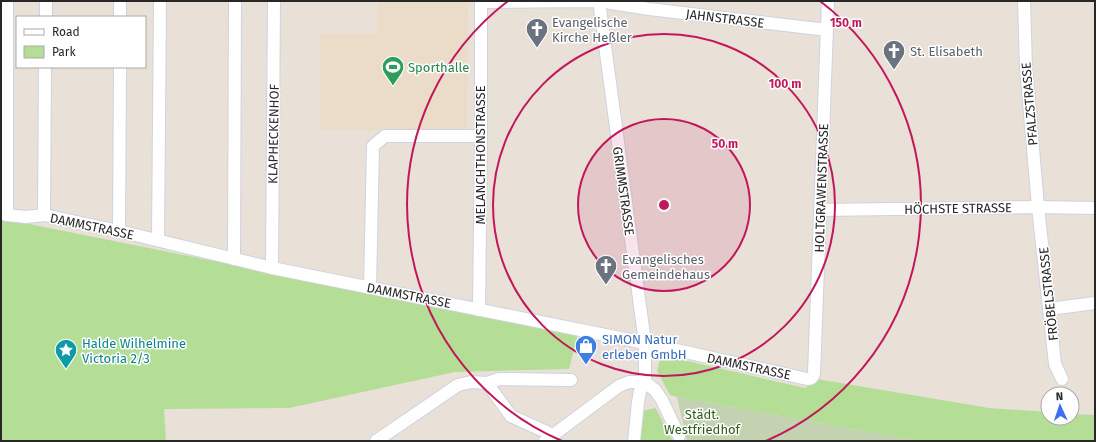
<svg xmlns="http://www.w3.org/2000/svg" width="1096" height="442" font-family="'Fira Sans',sans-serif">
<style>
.education{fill:#eadcc8}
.green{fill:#b4de96}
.cemetery{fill:#c3d2b0}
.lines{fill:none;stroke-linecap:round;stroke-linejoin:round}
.minor-casing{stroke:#ced3df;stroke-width:14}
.minor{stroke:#fff;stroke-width:12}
.ring{fill:none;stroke:#c2185b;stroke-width:2}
.labels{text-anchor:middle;stroke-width:3;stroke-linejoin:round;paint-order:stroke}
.street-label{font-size:13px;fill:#272727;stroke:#fff}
.worship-label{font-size:13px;fill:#5b616d;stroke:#fff;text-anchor:start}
.leisure-label{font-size:13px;fill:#27864d;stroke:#fff;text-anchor:start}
.shop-label{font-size:13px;fill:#366cbe;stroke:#fff;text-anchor:start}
.culture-label{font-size:13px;fill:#0d838f;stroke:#fff;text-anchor:start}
.park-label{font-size:13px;fill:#2f5e1c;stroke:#fff}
.centre{fill:#c2185b;stroke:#fff;stroke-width:2}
.ring-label{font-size:12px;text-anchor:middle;font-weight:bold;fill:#c2185b;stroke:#fff;stroke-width:3;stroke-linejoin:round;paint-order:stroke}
</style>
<rect width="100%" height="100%" fill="#e9e0d8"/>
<!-- education -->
<polygon class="education" points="377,1 468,1 467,130 320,130 320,34 377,34"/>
<!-- green -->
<g class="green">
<polygon points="1,217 34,225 578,334 569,369 455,372 289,408 164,409 166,441 1,441"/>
<polygon points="661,355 805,388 817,379 989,408 1048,412 1048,418 1072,418 1072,414 1095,415 1095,441 917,441 677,397 670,395 657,371"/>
<polygon points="655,408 656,409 673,441 640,441 644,411 646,410"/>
</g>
<!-- cemetery -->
<polygon class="cemetery" points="677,397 917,441 679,441 687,440"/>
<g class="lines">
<!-- minor casing -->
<g class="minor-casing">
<g id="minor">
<polyline points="599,1 645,343 645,382 640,391 638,402 634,441"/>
<polyline points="1024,1 1026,67 1038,207 1055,364 1062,379"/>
<polyline points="481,2 599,1 649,9 827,30"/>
<polyline points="46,17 46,1"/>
<polyline points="120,17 120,1"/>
<polyline points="821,210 1038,207 1095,208"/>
<path d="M1,213l6,2 19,2 18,-2 75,16 153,37 373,75 162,36c4,0 6,-2 7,-5l14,-373"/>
<polyline points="7,215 7,1"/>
<polyline points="44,215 45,67"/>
<polyline points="119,231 120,67"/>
<polyline points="158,240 160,1"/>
<polyline points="234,259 235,1"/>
<polyline points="272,268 274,1"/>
<polyline points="370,288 373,146 385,136 481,136"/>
<polyline points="1049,309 1095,303"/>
<polyline points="479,310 481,136 481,1"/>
<polyline points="645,382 655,390 662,400 679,436"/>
<polyline points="487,383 499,379 571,380"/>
<polyline points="376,441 458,385 471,382 487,383 511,416 553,435"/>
<polyline points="545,441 619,386 629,382 645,382"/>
</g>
</g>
<!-- minor -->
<use href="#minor" class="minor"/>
</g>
<!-- distance rings -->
<circle cx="664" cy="205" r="86" fill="#c2185b" fill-opacity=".12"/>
<g class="ring">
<circle cx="664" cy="205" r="86"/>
<circle cx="664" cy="205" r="171"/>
<path d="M562 441A257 257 0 0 1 508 1M820 1A257 257 0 0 1 766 441"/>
</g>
<!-- icons -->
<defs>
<g id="church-pin" transform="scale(1.15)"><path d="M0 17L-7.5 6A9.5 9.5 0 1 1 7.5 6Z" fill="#6b7280" stroke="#fff"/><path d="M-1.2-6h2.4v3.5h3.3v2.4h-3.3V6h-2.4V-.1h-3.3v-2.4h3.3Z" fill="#fff"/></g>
<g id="stadium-pin" transform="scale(1.15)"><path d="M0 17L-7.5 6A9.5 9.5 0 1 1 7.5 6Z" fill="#2e9e5b" stroke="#fff"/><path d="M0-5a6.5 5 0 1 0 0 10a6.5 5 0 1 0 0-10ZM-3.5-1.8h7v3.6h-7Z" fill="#fff"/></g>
<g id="shop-pin" transform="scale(1.15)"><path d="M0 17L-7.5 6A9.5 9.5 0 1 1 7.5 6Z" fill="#3f7fe0" stroke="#fff"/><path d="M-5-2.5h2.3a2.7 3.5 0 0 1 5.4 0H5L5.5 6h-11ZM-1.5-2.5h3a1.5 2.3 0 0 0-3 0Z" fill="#fff"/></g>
<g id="sight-pin" transform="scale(1.15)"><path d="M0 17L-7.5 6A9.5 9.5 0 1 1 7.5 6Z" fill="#0f9aa8" stroke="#fff"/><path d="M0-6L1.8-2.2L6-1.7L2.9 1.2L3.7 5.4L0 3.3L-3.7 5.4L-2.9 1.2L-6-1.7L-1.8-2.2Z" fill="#fff"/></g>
</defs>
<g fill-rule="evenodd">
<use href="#church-pin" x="537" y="29"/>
<use href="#church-pin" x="894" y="51"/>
<use href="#stadium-pin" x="393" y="67"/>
<use href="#church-pin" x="606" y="266"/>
<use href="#shop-pin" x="586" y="346"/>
<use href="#sight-pin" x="66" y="350"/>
</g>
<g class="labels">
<!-- street labels -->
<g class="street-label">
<text transform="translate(725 18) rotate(7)" y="5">JAHNSTRASSE</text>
<text transform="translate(1029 104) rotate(-95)" y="5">PFALZSTRASSE</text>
<text transform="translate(273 134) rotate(-89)" y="5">KLAPHECKENHOF</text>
<text transform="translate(480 155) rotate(-90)" y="5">MELANCHTHONSTRASSE</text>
<text transform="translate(821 188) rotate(-88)" y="5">HOLTGRAWENSTRASSE</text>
<text transform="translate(624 191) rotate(82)" y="5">GRIMMSTRASSE</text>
<text transform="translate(958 208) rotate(-1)" y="5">HÖCHSTE STRASSE</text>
<text transform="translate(92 226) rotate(12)" y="5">DAMMSTRASSE</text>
<text transform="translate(1048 294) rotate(-96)" y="5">FRÖBELSTRASSE</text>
<text transform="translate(409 295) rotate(11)" y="5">DAMMSTRASSE</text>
<text transform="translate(749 366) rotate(12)" y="5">DAMMSTRASSE</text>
</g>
<!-- worship labels -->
<g class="worship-label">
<text x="552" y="27">Evangelische<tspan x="552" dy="15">Kirche Heßler</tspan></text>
<text x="910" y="56">St. Elisabeth</text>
<text x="622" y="264">Evangelisches<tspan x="622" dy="15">Gemeindehaus</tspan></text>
</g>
<!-- leisure labels -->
<g class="leisure-label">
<text x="408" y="72">Sporthalle</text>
</g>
<!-- shop labels -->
<g class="shop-label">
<text x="602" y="344">SIMON Natur<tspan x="602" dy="15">erleben GmbH</tspan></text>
</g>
<!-- culture labels -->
<g class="culture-label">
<text x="82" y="348">Halde Wilhelmine<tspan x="82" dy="15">Victoria 2/3</tspan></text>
</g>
<!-- park labels -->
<g class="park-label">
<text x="702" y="419">Städt.<tspan x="702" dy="15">Westfriedhof</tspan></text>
</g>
</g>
<circle cx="664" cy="205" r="6" class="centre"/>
<g class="ring-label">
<text x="846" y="27">150 m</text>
<text x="785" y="88">100 m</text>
<text x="725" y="148">50 m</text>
</g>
<!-- border -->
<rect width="1096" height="442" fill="none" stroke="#272727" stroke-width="4"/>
<!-- legend -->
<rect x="16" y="16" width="130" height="52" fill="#ffffff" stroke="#a9a9a9"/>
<rect x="24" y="29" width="20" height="6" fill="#ffffff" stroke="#a9a9a9"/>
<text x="52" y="36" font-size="12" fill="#272727">Road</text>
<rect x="24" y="46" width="20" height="12" fill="#b4de96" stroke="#a9a9a9"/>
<text x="52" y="56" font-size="12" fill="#272727">Park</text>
<!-- north arrow -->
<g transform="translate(1060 406) rotate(357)"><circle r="19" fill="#ffffff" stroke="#a9a9a9"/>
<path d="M0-3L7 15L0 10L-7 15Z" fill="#3e6df1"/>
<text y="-6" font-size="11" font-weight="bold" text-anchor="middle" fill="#272727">N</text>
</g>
</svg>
